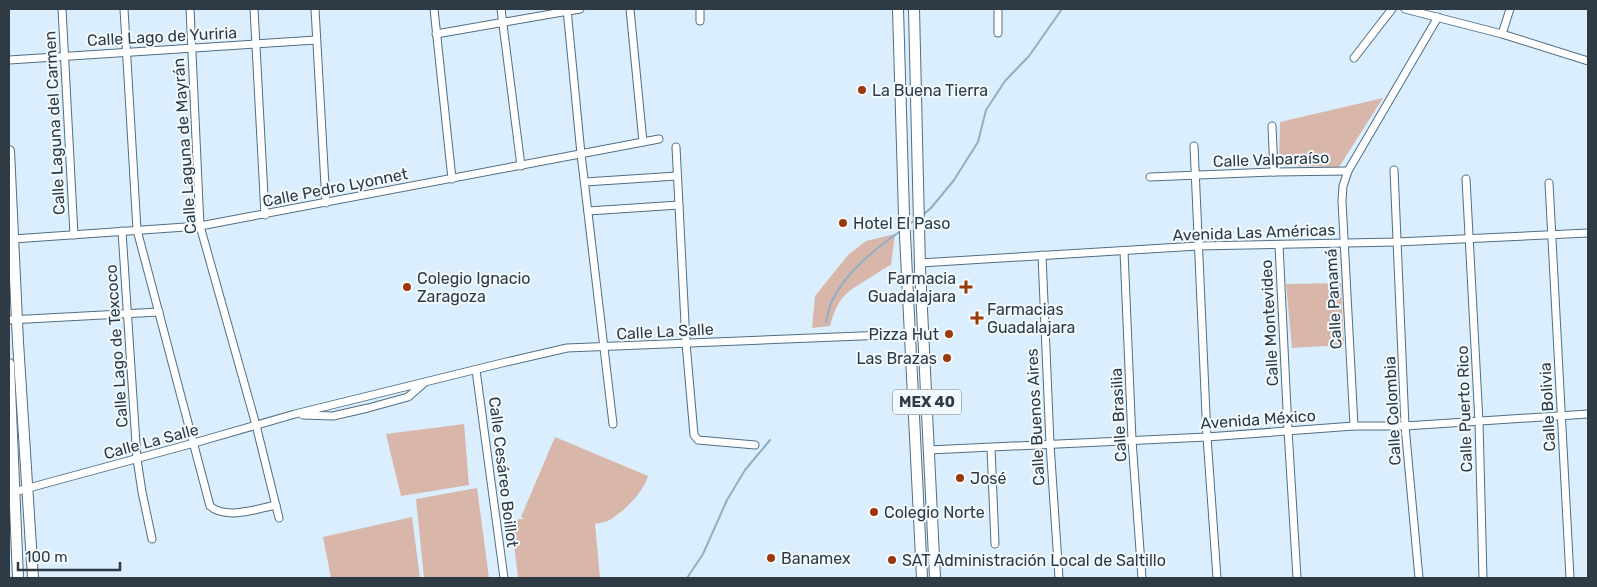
<svg xmlns="http://www.w3.org/2000/svg" width="1597" height="587" font-family="Rubik,sans-serif">
<style>
.green{fill:#d9b6aa}
.lines{fill:none;stroke-linecap:round;stroke-linejoin:round}
.stream{stroke:#91aec4;stroke-width:2}
.street-casing{stroke:#506e83;stroke-width:9}
.secondary-casing{stroke:#506e83;stroke-width:12}
.primary-casing{stroke:#506e83;stroke-width:12}
.street{stroke:#fff;stroke-width:7}
.secondary{stroke:#fff;stroke-width:10}
.primary{stroke:#fff;stroke-width:10}
.poi-dot{fill:#9c3707;stroke:#f3fafe;stroke-width:2}
.labels{text-anchor:middle;stroke-width:4;stroke-linejoin:round;paint-order:stroke}
.shield{fill:#f3fafe;stroke:#69747c;stroke-width:1}
.shield-label{font-size:15px;font-weight:bold;fill:#2e3b45}
.street-label{font-size:16px;fill:#2e3b45;stroke:#f3fafe}
.poi-label{font-size:16px;fill:#2e3b45;stroke:#f3fafe;text-anchor:start}
</style>
<rect width="100%" height="100%" fill="#dbeefd"/>
<!-- green -->
<g class="green">
<polygon points="1383,98 1339,167 1279,166 1280,122"/>
<path d="M895,234l-4,31c-9,4 -15,9 -23,14 -24,14 -30,19 -38,47l-18,2 3,-32 33,-41 18,-14z"/>
<polygon points="1341,283 1344,345 1292,348 1286,284"/>
<polygon points="464,424 469,485 401,496 386,434"/>
<path d="M555,437l93,39c-5,17 -23,34 -37,43 -4,3 -11,4 -16,5l5,54h-82l-7,-58 13,-1 -3,-2z"/>
<polygon points="477,488 489,578 424,578 416,499"/>
<polygon points="412,517 420,578 331,578 323,537"/>
</g>
<g class="lines">
<!-- stream -->
<g class="stream">
<polyline points="924,214 931,208 954,180 978,142 986,110 1005,81 1029,56 1062,9"/>
<polyline points="907,226 916,219"/>
<path d="M826,322c2,-7 3,-16 7,-23 15,-29 42,-50 69,-69"/>
<polyline points="687,578 703,554 727,500 745,470 770,440"/>
</g>
<!-- street casing -->
<g class="street-casing">
<g id="street">
<polyline points="62,9 74,235"/>
<path d="M124,9l13,221 73,276c15,14 48,3 66,-1"/>
<polyline points="190,9 200,226 256,425 279,518"/>
<polyline points="254,9 265,215"/>
<polyline points="315,9 326,203"/>
<polyline points="434,9 452,179"/>
<polyline points="501,9 521,166"/>
<polyline points="567,9 581,154 613,424"/>
<polyline points="630,9 643,142"/>
<polyline points="700,9 700,21"/>
<polyline points="998,9 998,33"/>
<polyline points="1405,9 1502,34 1588,61"/>
<polyline points="436,34 580,9"/>
<polyline points="1502,34 1510,9"/>
<polyline points="1354,58 1392,9"/>
<polyline points="9,60 316,40"/>
<polyline points="1272,126 1274,172"/>
<polyline points="1194,146 1207,437 1217,578"/>
<polyline points="676,147 686,343 694,435 698,440 755,445"/>
<polyline points="1394,170 1405,426 1419,578"/>
<polyline points="1150,177 1274,172 1348,171"/>
<polyline points="1466,179 1479,422 1483,578"/>
<polyline points="585,182 677,176"/>
<polyline points="1549,183 1570,578"/>
<polyline points="588,211 679,205"/>
<polyline points="122,231 137,459 142,492 152,539"/>
<polyline points="13,239 200,226 659,139"/>
<polyline points="1279,245 1288,430 1297,578"/>
<polyline points="1124,251 1132,440 1142,578"/>
<polyline points="1042,255 1050,444 1059,578"/>
<polyline points="920,263 1198,246 1397,242 1588,233"/>
<polyline points="9,320 159,312"/>
<polyline points="476,370 504,578"/>
<polyline points="303,415 333,416 368,408 408,397 424,383"/>
<polyline points="1354,426 1342,201 1343,186 1348,171 1438,17"/>
<polyline points="991,448 995,544"/>
<polyline points="929,450 1207,437 1354,426 1405,426 1588,414"/>
<polyline points="14,492 194,443 295,414 502,363 567,348 910,334"/>
</g>
</g>
<!-- secondary casing -->
<g class="secondary-casing">
<g id="secondary">
<polyline points="9,151 18,342 33,578"/>
<polyline points="9,364 18,578"/>
</g>
</g>
<!-- primary casing -->
<g class="primary-casing">
<g id="primary">
<polyline points="898,9 904,215 922,578"/>
<polyline points="914,9 920,268 935,578"/>
</g>
</g>
<!-- street -->
<use href="#street" class="street"/>
<!-- secondary -->
<use href="#secondary" class="secondary"/>
<!-- primary -->
<use href="#primary" class="primary"/>
</g>
<!-- markers -->
<g class="poi-dot">
<circle cx="862" cy="90" r="5"/>
<circle cx="843" cy="223" r="5"/>
<circle cx="407" cy="287" r="5"/>
<path d="M963.5 279.5h5v5h5v5h-5v5h-5v-5h-5v-5h5z"/>
<path d="M974.5 310.5h5v5h5v5h-5v5h-5v-5h-5v-5h5z"/>
<circle cx="949" cy="334" r="5"/>
<circle cx="947" cy="358" r="5"/>
<circle cx="960" cy="478" r="5"/>
<circle cx="874" cy="512" r="5"/>
<circle cx="771" cy="558" r="5"/>
<circle cx="892" cy="560" r="5"/>
</g>
<g class="labels">
<!-- shield labels -->
<rect class="shield" x="893" y="389.5" width="68" height="25" rx="4"/>
<g class="shield-label">
<text x="927" y="407">MEX 40</text>
</g>
<!-- street labels -->
<g class="street-label">
<text transform="translate(162 36) rotate(-3)" y="6">Calle Lago de Yuriria</text>
<text transform="translate(54 123) rotate(-93)" y="6">Calle Laguna del Carmen</text>
<text transform="translate(184 146) rotate(-94)" y="6">Calle Laguna de Mayrán</text>
<text transform="translate(1271 159) rotate(-2)" y="6">Calle Valparaíso</text>
<text transform="translate(335 187) rotate(-11)" y="6">Calle Pedro Lyonnet</text>
<text transform="translate(1254 232) rotate(-2)" y="6">Avenida Las Américas</text>
<text transform="translate(1333 299) rotate(-93)" y="6">Calle Panamá</text>
<text transform="translate(1269 323) rotate(-93)" y="6">Calle Montevideo</text>
<text transform="translate(665 331) rotate(-3)" y="6">Calle La Salle</text>
<text transform="translate(116 346) rotate(-94)" y="6">Calle Lago de Texcoco</text>
<text transform="translate(1547 407) rotate(-93)" y="6">Calle Bolivia</text>
<text transform="translate(1464 409) rotate(-92)" y="6">Calle Puerto Rico</text>
<text transform="translate(1392 411) rotate(-93)" y="6">Calle Colombia</text>
<text transform="translate(1118 415) rotate(-93)" y="6">Calle Brasilia</text>
<text transform="translate(1035 417) rotate(-93)" y="6">Calle Buenos Aires</text>
<text transform="translate(1258 419) rotate(-4)" y="6">Avenida México</text>
<text transform="translate(151 441) rotate(-15)" y="6">Calle La Salle</text>
<text transform="translate(504 472) rotate(83)" y="6">Calle Cesáreo Boillot</text>
</g>
<!-- poi labels -->
<g class="poi-label">
<text x="872" y="96">La Buena Tierra</text>
<text x="853" y="229">Hotel El Paso</text>
<text x="417" y="284">Colegio Ignacio<tspan x="417" dy="18">Zaragoza</tspan></text>
<text x="956" y="284" text-anchor="end">Farmacia<tspan x="956" dy="18">Guadalajara</tspan></text>
<text x="987" y="315">Farmacias<tspan x="987" dy="18">Guadalajara</tspan></text>
<text x="939" y="340" text-anchor="end">Pizza Hut</text>
<text x="937" y="364" text-anchor="end">Las Brazas</text>
<text x="970" y="484">José</text>
<text x="884" y="518">Colegio Norte</text>
<text x="781" y="564">Banamex</text>
<text x="902" y="566">SAT Administración Local de Saltillo</text>
</g>
</g>
<!-- border -->
<rect width="1597" height="587" fill="none" stroke="#2e3b45" stroke-width="20"/>
<!-- scale -->
<path d="M18 562v8h102v-8" fill="none" stroke="#2e3b45" stroke-width="2.5"/>
<text x="25" y="562" font-size="15" fill="#2e3b45" stroke="#f3fafe" stroke-width="4" paint-order="stroke">100 m</text>
</svg>
